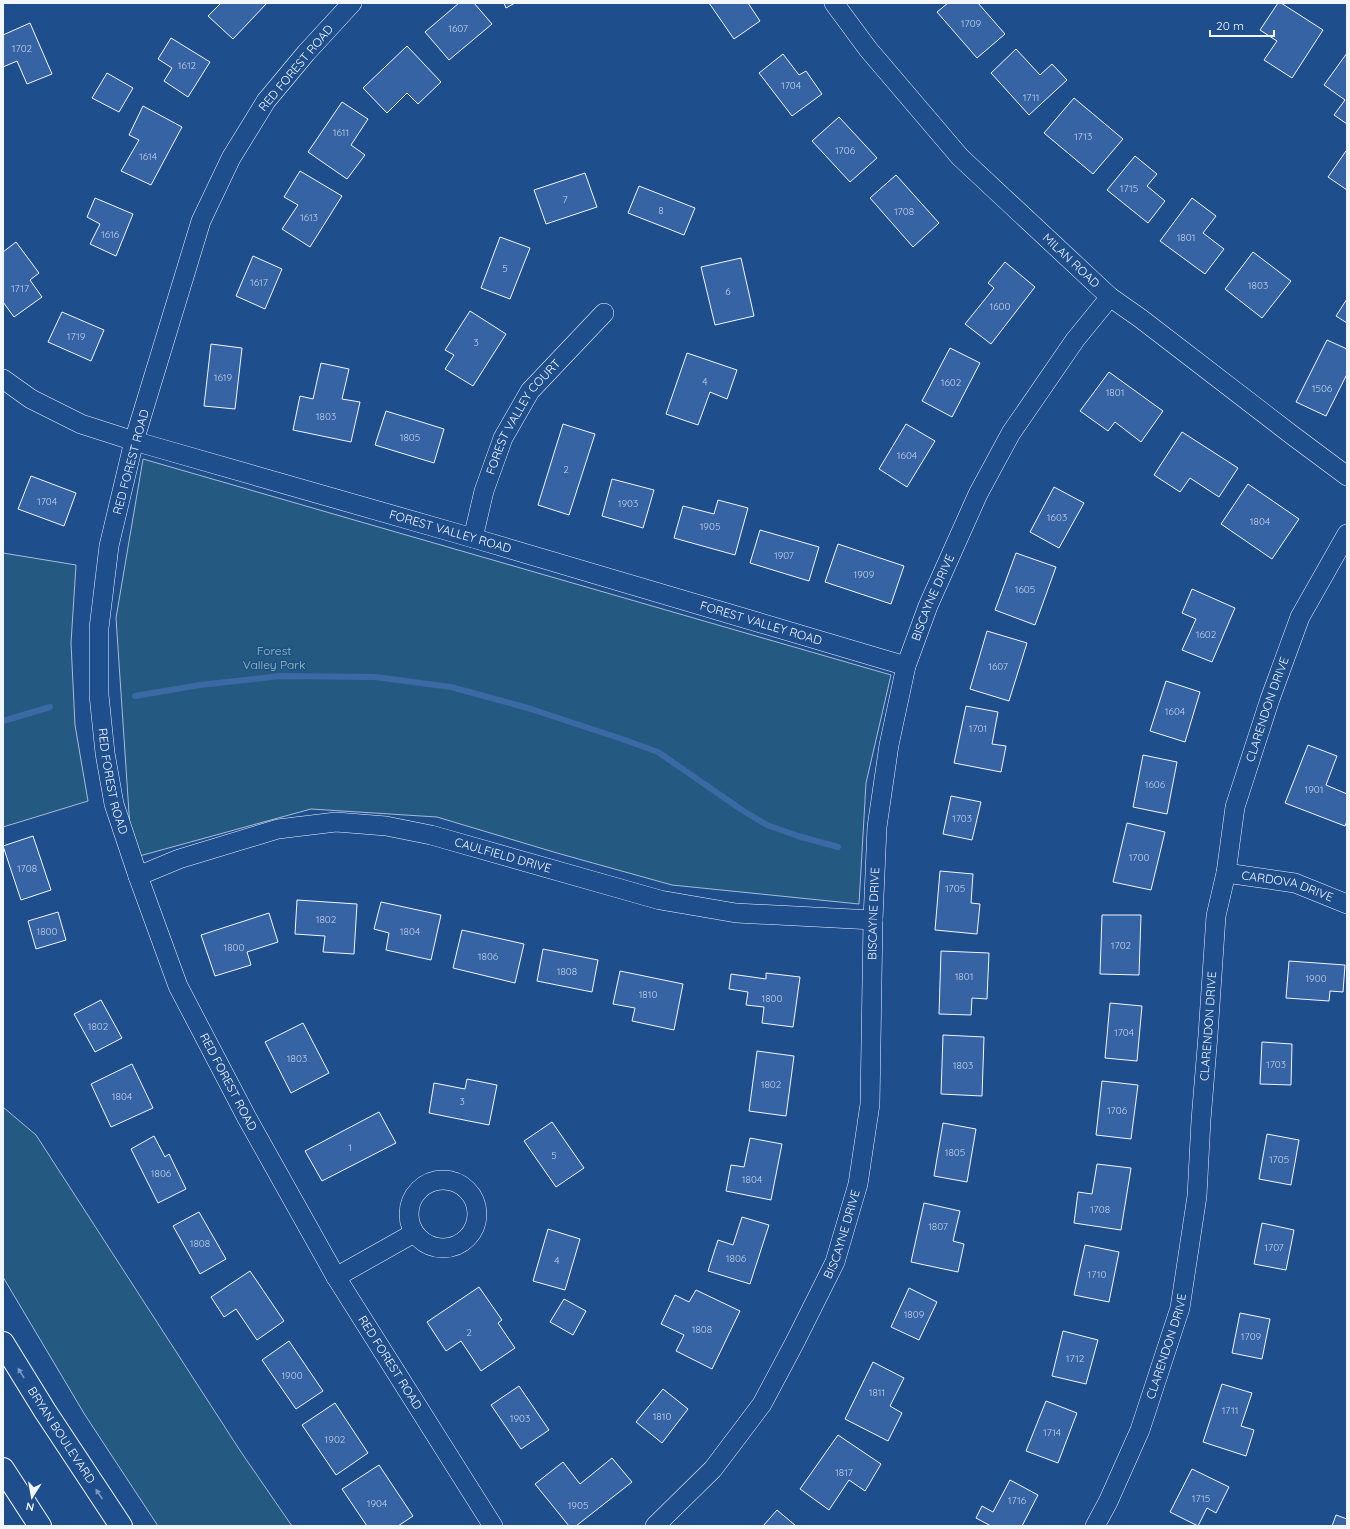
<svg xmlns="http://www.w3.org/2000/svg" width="1350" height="1529" font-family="Quicksand,sans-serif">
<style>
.green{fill:#245a82;stroke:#a8bbd7}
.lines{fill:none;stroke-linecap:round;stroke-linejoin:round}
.stream{stroke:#3b69a3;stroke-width:6}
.building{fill:#3563a3;stroke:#f2f6ff}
.street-casing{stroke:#f2f6ff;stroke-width:20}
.highway-casing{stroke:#f2f6ff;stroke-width:24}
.street{stroke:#1f4e8c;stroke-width:19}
.highway{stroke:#1f4e8c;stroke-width:22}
.oneway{fill:#7e9ac0}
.labels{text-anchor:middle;stroke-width:3;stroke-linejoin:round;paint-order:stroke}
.number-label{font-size:10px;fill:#c3d1e8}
.street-label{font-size:12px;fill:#f2f6ff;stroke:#1f4e8c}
.park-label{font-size:12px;fill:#97c8a6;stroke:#1f4e8c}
</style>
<rect width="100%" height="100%" fill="#1f4e8c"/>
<!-- green -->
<g class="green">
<polygon points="143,459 891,675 866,783 859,904 672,885 557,853 437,817 311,809 132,858 116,618"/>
<polygon points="3,553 76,565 71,643 75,725 88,801 3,827"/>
<polygon points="3,1107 36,1135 241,1452 292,1526 158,1526 85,1415 3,1277"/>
</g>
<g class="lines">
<!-- stream -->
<g class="stream">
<polyline points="135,696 200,685 280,676 375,677 451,687 531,709 619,738 658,752 742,810 767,825 798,836 838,847"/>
<polyline points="3,721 50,707"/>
</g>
</g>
<!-- building -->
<g class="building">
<polygon points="221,3 267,3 233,39 208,16"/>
<polygon points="459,3 474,3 492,24 449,60 425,32"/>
<polygon points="504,3 515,3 506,8"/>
<polygon points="709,3 748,3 760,21 734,39"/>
<polygon points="948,3 978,3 1005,34 977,58 937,12"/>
<polygon points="1278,3 1281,3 1323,30 1292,78 1264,60 1277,41 1260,30"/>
<polygon points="30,23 52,74 27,84 17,61 3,67 3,35"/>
<polygon points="171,38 210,62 188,97 164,81 172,68 158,59"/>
<polygon points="407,46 441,82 418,104 407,93 387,113 363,88"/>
<polygon points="1016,49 1040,75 1052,64 1067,80 1029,115 991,73"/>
<polygon points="1347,53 1347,124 1334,115 1345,100 1324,85"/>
<polygon points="783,54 799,75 806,71 822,94 792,116 759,73"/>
<polygon points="107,73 133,88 119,112 92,98"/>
<polygon points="1074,98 1123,139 1093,174 1044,133"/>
<polygon points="342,102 368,119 351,145 365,155 347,179 308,152"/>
<polygon points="143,106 182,127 151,185 121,171 139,140 129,135"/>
<polygon points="839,117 877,158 850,182 812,141"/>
<polygon points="1346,151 1347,151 1347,190 1328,177"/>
<polygon points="1135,156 1157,174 1147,186 1165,201 1148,223 1107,190"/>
<polygon points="300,171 342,196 310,247 282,229 298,205 284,197"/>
<polygon points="585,173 597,207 546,224 534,190"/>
<polygon points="896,175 939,223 913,247 870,198"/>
<polygon points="639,186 695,208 684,235 628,213"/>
<polygon points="95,198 133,214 116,256 90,244 100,224 87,217"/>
<polygon points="1192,198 1216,216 1203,233 1224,249 1205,274 1160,241"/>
<polygon points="500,237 530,248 510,299 481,288"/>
<polygon points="16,242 39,273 30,280 42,297 14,317 3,302 3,252"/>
<polygon points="1253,252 1291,281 1262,318 1225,289"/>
<polygon points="253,256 282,269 265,309 236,296"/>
<polygon points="741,258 754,316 715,325 701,267"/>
<polygon points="1005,262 1035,287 991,344 965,324 994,288 988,283"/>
<polygon points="1347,299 1347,323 1336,316"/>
<polygon points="470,311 506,334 473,386 445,369 454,355 445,350"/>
<polygon points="62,312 104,330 91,361 48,342"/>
<polygon points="1327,340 1347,349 1347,374 1326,416 1296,402"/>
<polygon points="211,344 242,348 235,409 204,406"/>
<polygon points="950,348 980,363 952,417 922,401"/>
<polygon points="687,353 737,370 727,399 710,392 698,425 666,414"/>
<polygon points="321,363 349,369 342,399 360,402 351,442 293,430 300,396 313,399"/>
<polygon points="1109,372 1163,411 1141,442 1115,422 1108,431 1080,411"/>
<polygon points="386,411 444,429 434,463 375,445"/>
<polygon points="563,424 595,434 569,515 538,505"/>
<polygon points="906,424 935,441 907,487 879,469"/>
<polygon points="1182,432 1238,468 1219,497 1190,478 1180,492 1154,475"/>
<polygon points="31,476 76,493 64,526 18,509"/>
<polygon points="612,479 654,490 643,528 602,516"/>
<polygon points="1248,484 1299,519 1272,559 1221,524"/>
<polygon points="1054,487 1084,503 1059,548 1030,532"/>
<polygon points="718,500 748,508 735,555 674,538 683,506 714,514"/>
<polygon points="760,530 819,547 809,581 750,563"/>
<polygon points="838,544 904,566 891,604 825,582"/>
<polygon points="1016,553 1056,567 1035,625 995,610"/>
<polygon points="1192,589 1235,608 1212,662 1182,650 1196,619 1182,613"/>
<polygon points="987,631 1027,643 1009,701 970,689"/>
<polygon points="1166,681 1200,692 1185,742 1150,731"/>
<polygon points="966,706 998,712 992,744 1006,746 1001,772 954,763"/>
<polygon points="1308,745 1337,756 1326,785 1347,794 1347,821 1345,826 1285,803"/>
<polygon points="1143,755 1177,762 1167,814 1133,807"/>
<polygon points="951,796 981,802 972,840 943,834"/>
<polygon points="1127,823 1165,832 1151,890 1113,882"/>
<polygon points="33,836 51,890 21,900 3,846"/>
<polygon points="940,871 973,874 971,903 980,904 977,934 935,930"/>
<polygon points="297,900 357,904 354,954 323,952 325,936 295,934"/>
<polygon points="381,902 441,915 431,960 386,950 389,933 374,929"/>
<polygon points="58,912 66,940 36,949 28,921"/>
<polygon points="269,913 278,942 247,952 251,965 215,976 201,935"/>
<polygon points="1102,915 1141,915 1139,975 1100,974"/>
<polygon points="462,930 524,944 515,983 453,968"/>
<polygon points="543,949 598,960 592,992 537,981"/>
<polygon points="941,951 989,953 987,999 972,998 971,1015 939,1014"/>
<polygon points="1289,961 1345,965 1343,992 1330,991 1329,1001 1286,998"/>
<polygon points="620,971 683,984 674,1030 632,1021 635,1008 613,1004"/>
<polygon points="766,973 800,977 793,1027 762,1023 764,1007 746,1005 748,992 729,989 731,974 766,979"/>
<polygon points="101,1000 122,1038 95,1052 74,1014"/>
<polygon points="1110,1003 1142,1006 1137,1061 1105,1058"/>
<polygon points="303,1023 329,1073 291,1093 265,1042"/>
<polygon points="943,1035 984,1037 982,1096 941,1094"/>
<polygon points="1262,1042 1292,1044 1291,1085 1260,1084"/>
<polygon points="757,1051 794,1056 786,1116 749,1111"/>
<polygon points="132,1064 153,1108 111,1127 91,1084"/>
<polygon points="467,1079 497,1085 489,1125 429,1113 434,1083 465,1089"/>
<polygon points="1102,1081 1138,1085 1131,1139 1096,1135"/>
<polygon points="379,1112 396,1143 322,1181 305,1151"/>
<polygon points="552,1122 584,1168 556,1187 524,1141"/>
<polygon points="943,1123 976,1129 967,1182 934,1176"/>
<polygon points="1267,1134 1299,1140 1291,1185 1259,1179"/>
<polygon points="154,1136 165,1157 169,1154 186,1189 158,1203 131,1149"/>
<polygon points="750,1138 782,1144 771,1200 726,1191 731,1165 744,1167"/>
<polygon points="1097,1164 1131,1168 1121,1230 1074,1223 1078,1192 1092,1194"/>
<polygon points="924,1203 960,1211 953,1241 964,1244 958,1272 911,1262"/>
<polygon points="199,1212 226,1259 200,1274 173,1226"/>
<polygon points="742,1217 769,1225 750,1284 708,1271 718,1240 733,1245"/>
<polygon points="1262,1223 1294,1230 1286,1270 1254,1264"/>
<polygon points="548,1229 580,1239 565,1290 533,1281"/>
<polygon points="1085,1245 1119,1252 1109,1302 1074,1295"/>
<polygon points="250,1271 284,1321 257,1340 236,1309 224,1317 211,1297"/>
<polygon points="479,1287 502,1320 498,1323 515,1348 481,1371 461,1341 446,1351 427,1322"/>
<polygon points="909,1288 937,1302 919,1340 891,1327"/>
<polygon points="696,1290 740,1311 712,1369 676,1351 684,1335 661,1324 675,1295 689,1302"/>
<polygon points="564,1299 586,1311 573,1335 550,1322"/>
<polygon points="1240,1313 1270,1319 1262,1359 1232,1353"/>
<polygon points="1063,1331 1098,1340 1086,1384 1052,1376"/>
<polygon points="289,1341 323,1391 296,1409 262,1360"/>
<polygon points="873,1362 904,1378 890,1406 902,1413 888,1441 845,1419"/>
<polygon points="1222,1384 1252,1393 1241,1426 1254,1430 1246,1456 1203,1442"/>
<polygon points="519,1386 549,1430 521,1449 491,1405"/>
<polygon points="663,1389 688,1409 662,1443 636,1422"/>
<polygon points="1046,1401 1077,1413 1058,1463 1026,1451"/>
<polygon points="335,1403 368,1453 336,1475 302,1425"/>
<polygon points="838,1435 881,1464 865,1491 849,1480 829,1510 800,1489"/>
<polygon points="612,1458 632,1482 576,1526 569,1526 535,1484 563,1462 580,1484"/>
<polygon points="379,1465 413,1516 398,1526 367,1526 342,1489"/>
<polygon points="1192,1469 1229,1487 1216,1513 1207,1508 1198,1526 1170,1512"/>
<polygon points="1010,1480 1038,1495 1022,1526 991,1526 976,1518 982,1506 993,1512"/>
<polygon points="777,1510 796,1526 763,1526"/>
<polygon points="1336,1515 1347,1519 1347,1526 1332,1526"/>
</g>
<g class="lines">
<!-- street casing -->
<g class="street-casing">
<g id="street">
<path id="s1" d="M352,3l-46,50 -40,48 -35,57 -30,63 -67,220 -25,105 -10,82v67l6,58 9,51 24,72 40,110 69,132 89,159 157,249"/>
<path id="s2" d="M834,3l34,46 92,108 150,140 30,21 152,117 55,41"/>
<path id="s3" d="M3,379l28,20 50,25 53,17 339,97 433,128"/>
<path id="s4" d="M473,538l11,-47 19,-53 27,-47 74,-78"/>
<path id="s5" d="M1226,873l69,10 52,21"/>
<path id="s6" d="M138,876l41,-17 99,-30 58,-7 50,4 45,9 229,65 76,13 137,7"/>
<circle cx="443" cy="1214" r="34"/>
<polyline points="336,1277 414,1233"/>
<path id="s7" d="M655,1526l58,-57 49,-65 33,-62 40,-80 23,-78 12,-80 3,-184 4,-93 12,-82 17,-79 22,-60 50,-112 33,-61 64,-93 35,-43"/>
<path id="s8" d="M1095,1526l13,-24 32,-72 40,-122 17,-112 4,-76 7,-85 8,-119 10,-43 9,-66 35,-108 30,-82 47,-83"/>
</g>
</g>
<!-- highway casing -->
<g class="highway-casing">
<g id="highway">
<path id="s9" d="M3,1343l42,68 76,115"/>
<polyline points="3,1469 40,1526"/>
</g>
</g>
<!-- street -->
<use href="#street" class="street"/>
<!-- highway -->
<use href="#highway" class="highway"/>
</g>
<!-- one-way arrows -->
<defs><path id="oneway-solid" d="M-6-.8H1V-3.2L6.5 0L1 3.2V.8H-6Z"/></defs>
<g class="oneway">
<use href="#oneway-solid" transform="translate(21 1373) rotate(-122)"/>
<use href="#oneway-solid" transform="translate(99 1494) rotate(-124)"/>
</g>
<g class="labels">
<!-- number labels -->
<g class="number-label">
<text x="971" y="27">1709</text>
<text x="458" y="32">1607</text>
<text x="22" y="52">1702</text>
<text x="187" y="69">1612</text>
<text x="791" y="89">1704</text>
<text x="1031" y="101">1711</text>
<text x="341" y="136">1611</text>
<text x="1083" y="140">1713</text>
<text x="845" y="154">1706</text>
<text x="148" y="160">1614</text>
<text x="1129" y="192">1715</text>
<text x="565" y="203">7</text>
<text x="661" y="214">8</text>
<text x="904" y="215">1708</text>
<text x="309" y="221">1613</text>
<text x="110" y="238">1616</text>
<text x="1186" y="241">1801</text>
<text x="505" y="272">5</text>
<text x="259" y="286">1617</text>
<text x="1258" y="289">1803</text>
<text x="20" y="292">1717</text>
<text x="728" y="295">6</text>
<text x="1000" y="310">1600</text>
<text x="76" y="340">1719</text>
<text x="476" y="346">3</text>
<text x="223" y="381">1619</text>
<text x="705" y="385">4</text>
<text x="951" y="386">1602</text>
<text x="1322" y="392">1506</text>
<text x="1115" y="396">1801</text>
<text x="326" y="420">1803</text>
<text x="410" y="441">1805</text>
<text x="907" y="459">1604</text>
<text x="566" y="473">2</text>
<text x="47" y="505">1704</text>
<text x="628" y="507">1903</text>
<text x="1057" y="521">1603</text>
<text x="1260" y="525">1804</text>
<text x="710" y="530">1905</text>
<text x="784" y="559">1907</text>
<text x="864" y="578">1909</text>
<text x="1025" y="593">1605</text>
<text x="1206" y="638">1602</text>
<text x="998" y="670">1607</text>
<text x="1175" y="715">1604</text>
<text x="978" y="732">1701</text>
<text x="1155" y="788">1606</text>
<text x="1314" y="793">1901</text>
<text x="962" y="822">1703</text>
<text x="1139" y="861">1700</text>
<text x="27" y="872">1708</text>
<text x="955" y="892">1705</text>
<text x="326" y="923">1802</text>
<text x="47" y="935">1800</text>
<text x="410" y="935">1804</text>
<text x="1121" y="949">1702</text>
<text x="234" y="951">1800</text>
<text x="488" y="960">1806</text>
<text x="567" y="975">1808</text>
<text x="964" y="980">1801</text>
<text x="1316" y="982">1900</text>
<text x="648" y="998">1810</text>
<text x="772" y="1002">1800</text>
<text x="98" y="1030">1802</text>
<text x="1124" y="1036">1704</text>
<text x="297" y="1062">1803</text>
<text x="1276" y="1068">1703</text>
<text x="963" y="1069">1803</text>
<text x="771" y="1088">1802</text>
<text x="122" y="1100">1804</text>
<text x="462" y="1105">3</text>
<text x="1117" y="1114">1706</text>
<text x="350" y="1151">1</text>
<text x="955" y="1156">1805</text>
<text x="554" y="1159">5</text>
<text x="1279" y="1163">1705</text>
<text x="161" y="1177">1806</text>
<text x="752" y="1183">1804</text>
<text x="1100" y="1213">1708</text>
<text x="938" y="1230">1807</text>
<text x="200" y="1247">1808</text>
<text x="1274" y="1251">1707</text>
<text x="736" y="1262">1806</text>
<text x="557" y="1264">4</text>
<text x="1097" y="1278">1710</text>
<text x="914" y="1318">1809</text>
<text x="702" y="1333">1808</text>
<text x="469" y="1336">2</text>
<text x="1251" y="1340">1709</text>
<text x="1075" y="1362">1712</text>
<text x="292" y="1379">1900</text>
<text x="877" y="1396">1811</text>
<text x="1230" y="1414">1711</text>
<text x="662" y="1420">1810</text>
<text x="520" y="1422">1903</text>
<text x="1052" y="1436">1714</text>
<text x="335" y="1443">1902</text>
<text x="844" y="1476">1817</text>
<text x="1201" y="1502">1715</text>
<text x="1017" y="1504">1716</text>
<text x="377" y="1507">1904</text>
<text x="578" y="1509">1905</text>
</g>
<!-- street labels -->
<g class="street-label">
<text transform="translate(296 68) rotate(-50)" y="4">RED FOREST ROAD</text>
<text dy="4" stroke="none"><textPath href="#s2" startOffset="351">MILAN ROAD</textPath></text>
<text dy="4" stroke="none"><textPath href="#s4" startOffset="133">FOREST VALLEY COURT</textPath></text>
<text transform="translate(131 462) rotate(-75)" y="4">RED FOREST ROAD</text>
<text dy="4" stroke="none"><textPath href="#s3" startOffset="475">FOREST VALLEY ROAD</textPath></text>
<text dy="4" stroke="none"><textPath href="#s7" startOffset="999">BISCAYNE DRIVE</textPath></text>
<text dy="4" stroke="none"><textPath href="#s3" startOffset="799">FOREST VALLEY ROAD</textPath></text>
<text dy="4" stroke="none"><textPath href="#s8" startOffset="842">CLARENDON DRIVE</textPath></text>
<text dy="4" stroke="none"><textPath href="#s1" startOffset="842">RED FOREST ROAD</textPath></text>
<text dy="4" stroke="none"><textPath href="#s6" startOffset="377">CAULFIELD DRIVE</textPath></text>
<text dy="4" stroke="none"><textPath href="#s5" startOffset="63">CARDOVA DRIVE</textPath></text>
<text dy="4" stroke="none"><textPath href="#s7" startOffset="675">BISCAYNE DRIVE</textPath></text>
<text dy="4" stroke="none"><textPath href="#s8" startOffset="518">CLARENDON DRIVE</textPath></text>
<text dy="4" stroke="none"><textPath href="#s1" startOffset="1166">RED FOREST ROAD</textPath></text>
<text dy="4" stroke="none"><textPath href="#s7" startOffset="351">BISCAYNE DRIVE</textPath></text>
<text dy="4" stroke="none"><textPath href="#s8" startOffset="194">CLARENDON DRIVE</textPath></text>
<text dy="4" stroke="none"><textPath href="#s1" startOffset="1490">RED FOREST ROAD</textPath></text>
<text dy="4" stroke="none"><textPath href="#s9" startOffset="109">BRYAN BOULEVARD</textPath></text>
</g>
<!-- park labels -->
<g class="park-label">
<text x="274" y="655">Forest<tspan x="274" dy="14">Valley Park</tspan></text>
</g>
</g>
<!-- border -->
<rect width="1350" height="1529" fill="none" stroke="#f2f6ff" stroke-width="8"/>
<!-- north arrow -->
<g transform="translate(32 1497) rotate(191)" stroke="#1f4e8c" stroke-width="3" paint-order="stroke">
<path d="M0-3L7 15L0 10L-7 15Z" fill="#f2f6ff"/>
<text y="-6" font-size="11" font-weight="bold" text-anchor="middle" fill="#f2f6ff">N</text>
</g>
<!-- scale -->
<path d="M1210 30v6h64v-6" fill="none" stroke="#f2f6ff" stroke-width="2"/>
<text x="1216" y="30" font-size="12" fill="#f2f6ff" stroke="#1f4e8c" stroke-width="3" paint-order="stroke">20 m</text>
</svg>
